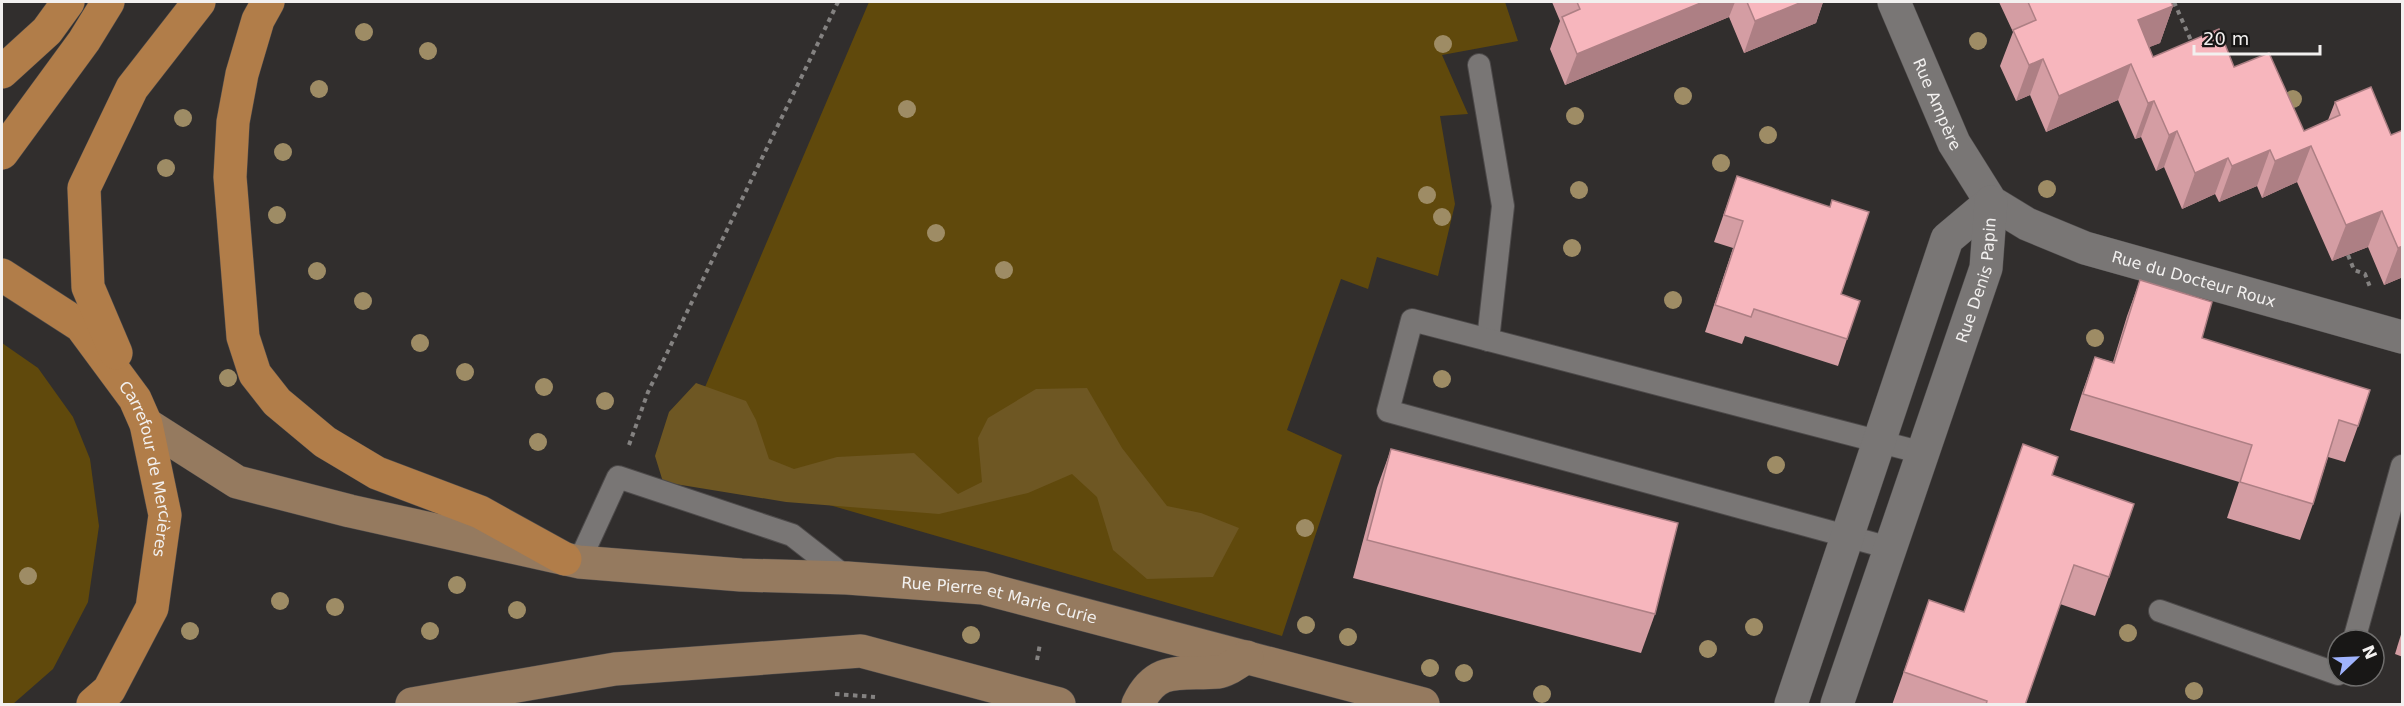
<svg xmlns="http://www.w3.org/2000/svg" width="2404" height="706" font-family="'DejaVu Sans',sans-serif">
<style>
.green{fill:#60490c}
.forest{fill:#6e5723}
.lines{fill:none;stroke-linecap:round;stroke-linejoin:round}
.service-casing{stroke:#4d4a4a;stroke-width:24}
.minor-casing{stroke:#4d4a4a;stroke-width:34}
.secondary-casing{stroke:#4d4a4a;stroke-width:34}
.primary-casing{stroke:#4d4a4a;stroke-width:34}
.path{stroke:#848281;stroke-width:4;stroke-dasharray:4.5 4.5;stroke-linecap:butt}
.service{stroke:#797675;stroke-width:22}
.minor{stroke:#797675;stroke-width:33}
.secondary{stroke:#957a5f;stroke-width:33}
.primary{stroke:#b17d49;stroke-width:33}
.tree{fill:#9e8c65}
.wall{fill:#d49da3}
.shaded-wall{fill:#ad7f84}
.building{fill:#f7b6bd;stroke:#ad7f84;stroke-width:1.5}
.labels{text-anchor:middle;stroke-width:6;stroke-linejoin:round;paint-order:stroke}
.street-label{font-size:16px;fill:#f2f0ef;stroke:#181716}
</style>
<rect width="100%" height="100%" fill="#312e2d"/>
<!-- green -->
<g class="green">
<polygon points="869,2 1505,2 1518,41 1442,55 1468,114 1440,116 1455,204 1438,276 1377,257 1368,289 1341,279 1287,430 1342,455 1282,636 674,460"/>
<polygon points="2,343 38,368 73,417 90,459 99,526 88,602 53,669 13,704 2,704"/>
</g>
<!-- forest -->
<polygon class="forest" points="696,383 746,401 756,420 769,459 794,469 837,457 914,453 958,494 982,482 978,438 988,418 1036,389 1087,388 1122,448 1167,506 1201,513 1239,528 1213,577 1147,579 1113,550 1097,497 1072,474 1028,493 939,514 786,502 663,482 655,456 669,412"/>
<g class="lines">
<!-- service casing -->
<g class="service-casing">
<g id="service">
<polyline points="1479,65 1503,206 1488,340"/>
<polyline points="1890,548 1388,411 1412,320 1923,453"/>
<polyline points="579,562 618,477 792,535 847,578"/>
<polyline points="2160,611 2338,674"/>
<polyline points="2354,640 2402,466"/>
</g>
</g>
<!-- minor casing -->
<g class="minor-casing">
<g id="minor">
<path id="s1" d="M1894,2l60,141 37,59 36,22 58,24 317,89"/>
<polyline points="1791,704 1947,239 1991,202"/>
<path id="s2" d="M1837,704l149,-436 5,-66"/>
</g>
</g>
<!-- secondary casing -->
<g class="secondary-casing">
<g id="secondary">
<path id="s3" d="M146,424l91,58 113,29 229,51 162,13 106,3 136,10 440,116"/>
<polyline points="412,704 615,669 861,651 1059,704"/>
<path d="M1138,704c19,-40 44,-29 80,-32 9,-1 20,-10 29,-15"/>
</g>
</g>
<!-- primary casing -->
<g class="primary-casing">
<g id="primary">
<polyline points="268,2 258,20 242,74 233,122 230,177 243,337 255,374 277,402 325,442 377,473 480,512 565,559"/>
<polyline points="2,72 47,31 68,2"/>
<polyline points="2,153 84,41 108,2"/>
<path id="s4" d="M2,275l79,51 54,73 11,25 19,91 -13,93 -43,82 -16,14"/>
<polyline points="116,353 88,287 84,188 132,88 199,2"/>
</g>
</g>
<!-- path -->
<g class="path">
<polyline points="2174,2 2193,45"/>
<polyline points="2348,255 2354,270 2365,274 2370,287"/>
<polyline points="629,445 648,392 838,2"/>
<polyline points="1037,660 1040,644"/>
<polyline points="835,694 875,697"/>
</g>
<!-- service -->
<use href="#service" class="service"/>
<!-- minor -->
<use href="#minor" class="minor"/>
<!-- secondary -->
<use href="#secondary" class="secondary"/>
<!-- primary -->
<use href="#primary" class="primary"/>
</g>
<!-- trees -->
<g class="tree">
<circle cx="364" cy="32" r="9"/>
<circle cx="1978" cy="41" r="9"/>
<circle cx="1443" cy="44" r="9"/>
<circle cx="428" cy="51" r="9"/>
<circle cx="319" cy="89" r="9"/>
<circle cx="1683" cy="96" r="9"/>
<circle cx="2293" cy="99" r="9"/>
<circle cx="907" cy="109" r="9"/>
<circle cx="1575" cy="116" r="9"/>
<circle cx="183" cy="118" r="9"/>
<circle cx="1768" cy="135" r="9"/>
<circle cx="283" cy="152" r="9"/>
<circle cx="1721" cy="163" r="9"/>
<circle cx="166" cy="168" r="9"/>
<circle cx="2047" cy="189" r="9"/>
<circle cx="1579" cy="190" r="9"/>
<circle cx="1427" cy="195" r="9"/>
<circle cx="277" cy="215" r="9"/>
<circle cx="1442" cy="217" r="9"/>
<circle cx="936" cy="233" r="9"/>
<circle cx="1572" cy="248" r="9"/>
<circle cx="1004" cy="270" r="9"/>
<circle cx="317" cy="271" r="9"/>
<circle cx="1673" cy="300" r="9"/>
<circle cx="363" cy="301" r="9"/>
<circle cx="2095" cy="338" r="9"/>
<circle cx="420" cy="343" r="9"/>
<circle cx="465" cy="372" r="9"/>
<circle cx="228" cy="378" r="9"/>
<circle cx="1442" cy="379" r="9"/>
<circle cx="544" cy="387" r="9"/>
<circle cx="605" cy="401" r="9"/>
<circle cx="538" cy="442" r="9"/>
<circle cx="1776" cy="465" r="9"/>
<circle cx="1305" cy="528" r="9"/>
<circle cx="28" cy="576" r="9"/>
<circle cx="457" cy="585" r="9"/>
<circle cx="280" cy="601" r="9"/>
<circle cx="335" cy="607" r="9"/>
<circle cx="517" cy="610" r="9"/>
<circle cx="1306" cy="625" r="9"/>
<circle cx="1754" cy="627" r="9"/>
<circle cx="190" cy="631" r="9"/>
<circle cx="430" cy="631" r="9"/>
<circle cx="2128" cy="633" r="9"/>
<circle cx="971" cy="635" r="9"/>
<circle cx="1348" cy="637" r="9"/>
<circle cx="1708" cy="649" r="9"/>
<circle cx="1430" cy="668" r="9"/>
<circle cx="1464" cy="673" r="9"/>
<circle cx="2194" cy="691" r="9"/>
<circle cx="1542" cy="694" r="9"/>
</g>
<!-- wall -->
<g class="wall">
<polygon points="1552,2 1823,2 1816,23 1744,53 1729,17 1565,85 1550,49 1560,21"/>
<polygon points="1999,2 2171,2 2173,6 2160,43 2149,47 2153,57 2234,67 2304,131 2328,120 2335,102 2391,135 2403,130 2403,277 2384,285 2368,247 2332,261 2297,182 2262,198 2257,186 2219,202 2215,194 2182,209 2164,167 2156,171 2141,137 2135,139 2118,100 2046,132 2030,95 2016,101 2000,66 2013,32"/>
<polygon points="1737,176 1841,294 1847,339 1838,366 1745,336 1742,344 1705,332 1733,248 1714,242"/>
<polygon points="2140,280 2202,338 2358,426 2345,462 2328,457 2313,504 2300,540 2227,518 2239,482 2070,430 2082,393 2095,357 2113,362 2127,316"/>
<polygon points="2023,444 2052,475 2109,577 2095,616 2060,604 2025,705 1892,705 1929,600 1964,612"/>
<polygon points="1391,449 1655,614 1641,653 1353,578 1377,488"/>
<polygon points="2403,628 2403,657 2395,654"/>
</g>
<!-- shaded-wall -->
<g class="shaded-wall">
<polygon points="1703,2 1735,2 1729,17 1565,85 1577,54"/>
<polygon points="1802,2 1823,2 1816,23 1744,53 1755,21"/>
<polygon points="2173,6 2160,43 2125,57 2138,20"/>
<polygon points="2043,59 2030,95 2016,101 2029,65"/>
<polygon points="2131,64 2118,100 2046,132 2059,96"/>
<polygon points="2154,101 2141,137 2135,139 2148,103"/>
<polygon points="2177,131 2164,167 2156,171 2169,135"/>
<polygon points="2311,146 2297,182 2262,198 2275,161"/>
<polygon points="2270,150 2257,186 2219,202 2232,166"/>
<polygon points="2228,158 2215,194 2182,209 2195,173"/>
<polygon points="2382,211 2368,247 2332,261 2346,225"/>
<polygon points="2403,246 2403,277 2384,285 2398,248"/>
</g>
<!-- building -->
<g class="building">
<polygon points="1577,2 1703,2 1577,54 1562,17 1580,9"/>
<polygon points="1747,2 1802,2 1755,21"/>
<polygon points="2028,2 2171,2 2173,6 2138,20 2153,57 2219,29 2234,67 2269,53 2304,131 2340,115 2335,102 2371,87 2391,135 2403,130 2403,246 2398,248 2382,211 2346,225 2311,146 2275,161 2270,150 2232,166 2228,158 2195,173 2177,131 2169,135 2154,101 2148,103 2131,64 2059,96 2043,59 2029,65 2013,30 2036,20"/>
<polygon points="1737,176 1830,207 1832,200 1869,212 1841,294 1860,301 1847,339 1754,309 1751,317 1715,305 1743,221 1724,215"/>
<polygon points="2140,280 2212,302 2202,338 2370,390 2358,426 2339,420 2313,504 2240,482 2252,445 2083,394 2095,357 2114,363"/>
<polygon points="2023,444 2058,457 2052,475 2134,504 2109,577 2074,565 2025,705 1986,705 1987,701 1904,672 1929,600 1964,612"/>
<polygon points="1391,449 1678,523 1655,614 1367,540"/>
</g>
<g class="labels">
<!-- street labels -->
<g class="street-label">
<text dy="6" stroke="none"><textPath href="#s1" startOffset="111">Rue Ampère</textPath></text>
<text dy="6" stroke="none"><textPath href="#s1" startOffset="441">Rue du Docteur Roux</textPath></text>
<text dy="6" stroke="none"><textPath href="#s2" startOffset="447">Rue Denis Papin</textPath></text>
<text dy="6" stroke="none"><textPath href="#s4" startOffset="256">Carrefour de Mercières</textPath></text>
<text dy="6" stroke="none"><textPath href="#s3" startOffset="882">Rue Pierre et Marie Curie</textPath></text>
</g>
</g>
<!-- border -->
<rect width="2404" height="706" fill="none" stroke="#f2f0ef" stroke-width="6"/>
<!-- north arrow -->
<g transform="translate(2356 658) rotate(67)"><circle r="28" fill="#181716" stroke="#6f6e6d" stroke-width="1.5"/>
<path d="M0-4.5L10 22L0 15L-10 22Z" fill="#9fb3fd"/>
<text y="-9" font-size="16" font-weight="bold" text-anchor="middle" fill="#f2f0ef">N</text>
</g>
<!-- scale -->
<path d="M2194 45v9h126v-9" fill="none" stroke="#f2f0ef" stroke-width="3"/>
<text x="2203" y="45" font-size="18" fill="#f2f0ef" stroke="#181716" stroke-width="4.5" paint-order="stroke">20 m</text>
</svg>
